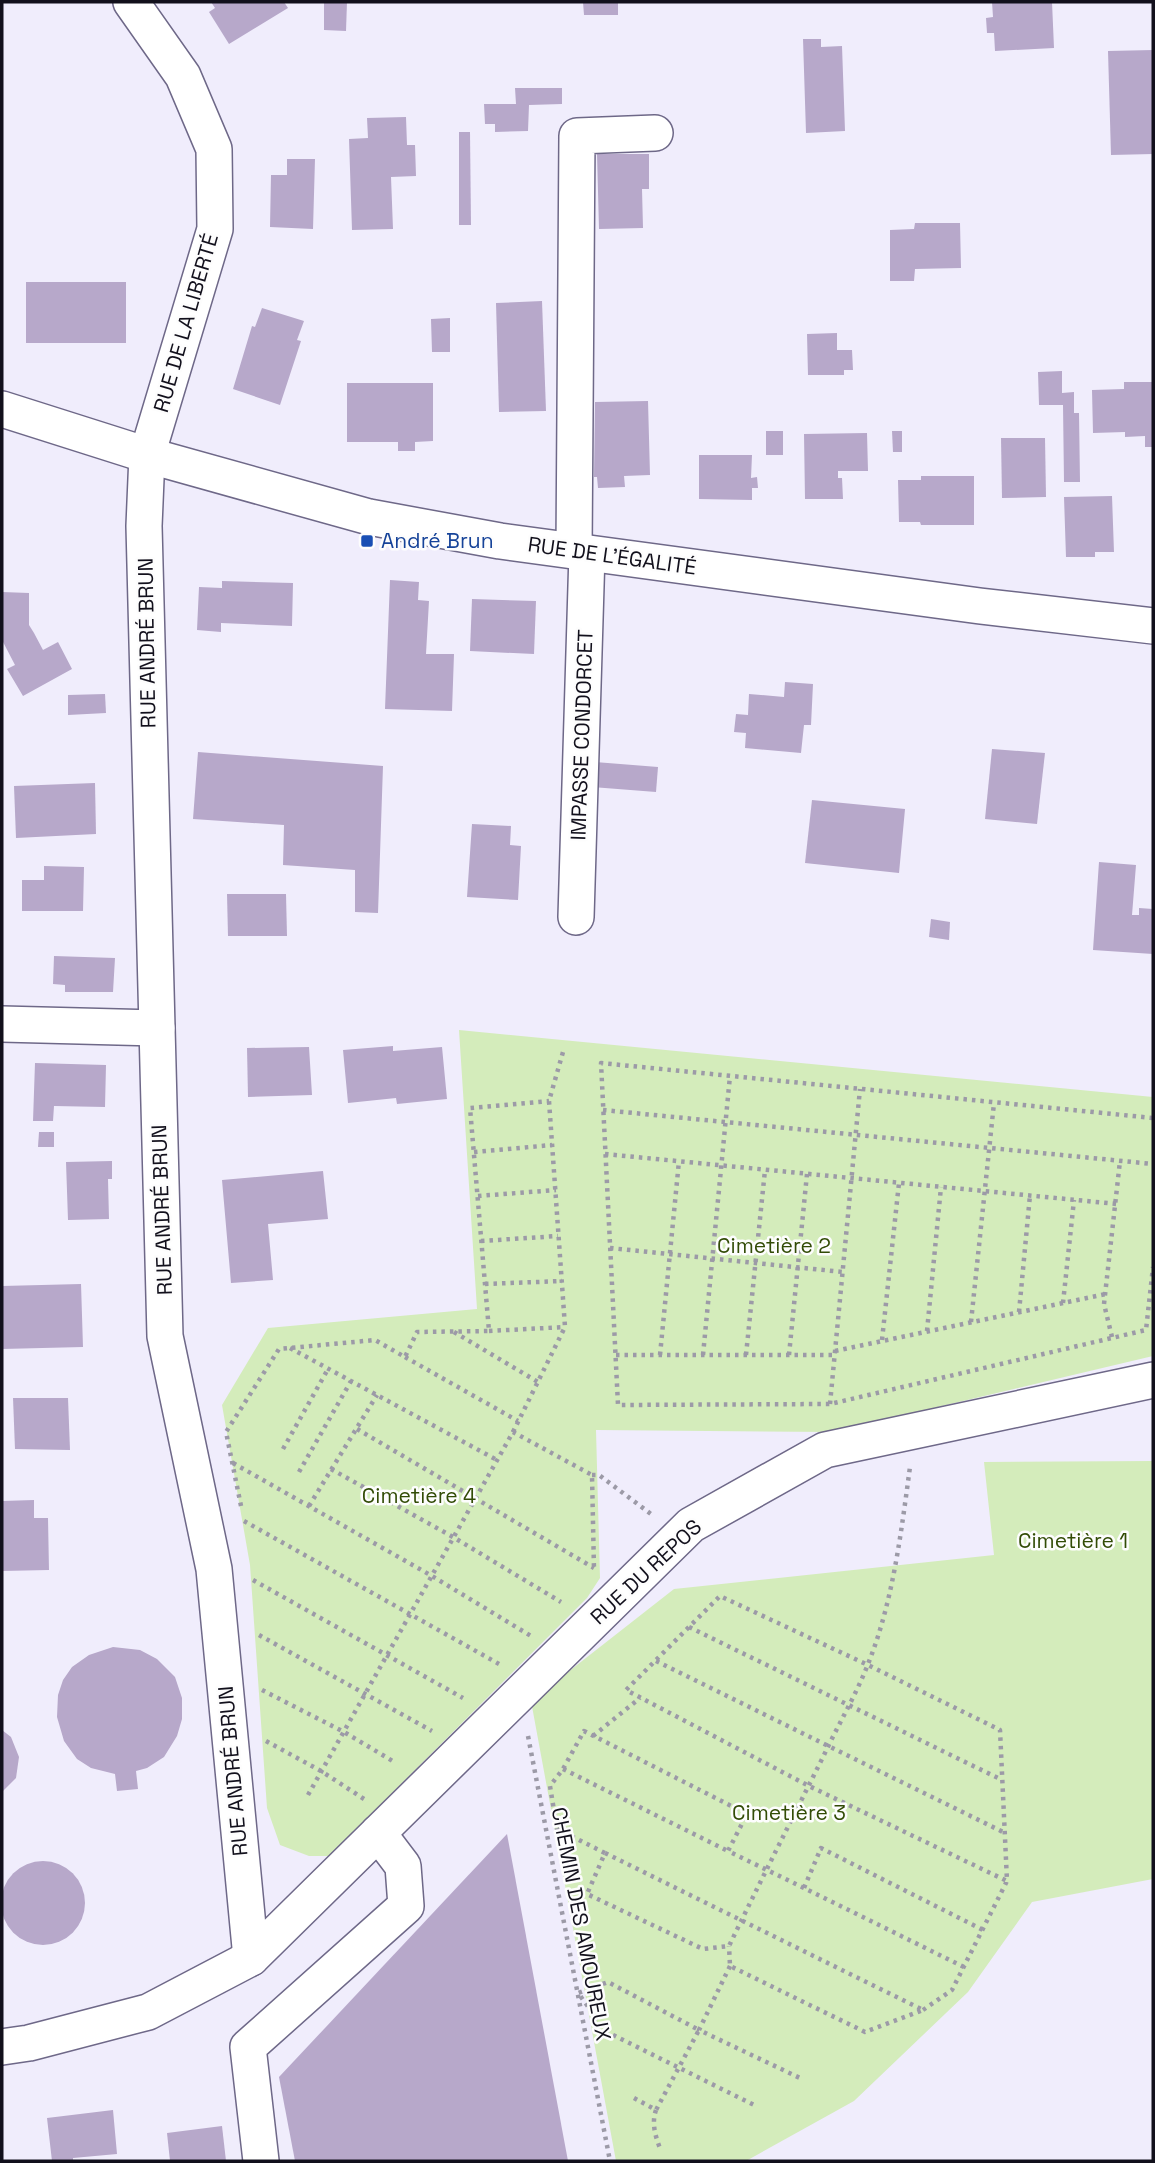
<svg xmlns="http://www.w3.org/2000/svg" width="1155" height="2163" font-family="'Space Grotesk',sans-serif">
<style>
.green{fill:#d4ecbb}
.building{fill:#b7a8ca}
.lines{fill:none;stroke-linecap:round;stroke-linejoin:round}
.minor-casing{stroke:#6e6888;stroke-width:38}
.path{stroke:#9c9aa7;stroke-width:4.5;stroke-dasharray:3.5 5;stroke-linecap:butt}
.minor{stroke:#fff;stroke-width:35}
.transit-dot{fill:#1a4fb4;stroke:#fdfdfd;stroke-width:2.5}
.labels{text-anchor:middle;stroke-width:5;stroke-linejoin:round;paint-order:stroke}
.street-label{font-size:21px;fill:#12101c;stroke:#fdfdfd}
.transit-label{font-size:21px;fill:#164399;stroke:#fdfdfd;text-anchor:start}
.park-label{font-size:21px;fill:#324c06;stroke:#fdfdfd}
</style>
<rect width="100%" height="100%" fill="#f0edfc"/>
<!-- green -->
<g class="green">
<polygon points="459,1030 1153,1097 1153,1356 832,1432 596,1430 600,1578 587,1598 329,1856 309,1856 280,1845 267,1808 250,1565 222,1405 268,1328 477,1309"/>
<polygon points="1153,1461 1153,1879 1032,1902 968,1992 854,2101 746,2161 616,2161 531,1701 674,1589 994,1555 984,1462"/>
</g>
<!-- building -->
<g class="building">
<polygon points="211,2 284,2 288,8 229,44 209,12 215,8"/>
<polygon points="324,2 347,2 346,31 324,30"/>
<polygon points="583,2 618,2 618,15 584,15"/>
<polygon points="992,2 1052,2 1054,48 995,51 994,33 987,33 986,18 993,17"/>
<polygon points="803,39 821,39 821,47 842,46 845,131 806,133"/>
<polygon points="1153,50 1153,154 1111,155 1108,51"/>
<polygon points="515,88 562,88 562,104 529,105 528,131 495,132 495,124 485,124 484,104 516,104"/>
<polygon points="406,117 407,145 415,145 416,176 391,177 393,229 352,230 349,139 368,138 367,118"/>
<polygon points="459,132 470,132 471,225 459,225"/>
<polygon points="597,154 649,154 649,189 642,189 643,228 599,229"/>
<polygon points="287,159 315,159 313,229 270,227 271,175 287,175"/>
<polygon points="915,223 960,223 961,268 915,269 914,281 890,281 890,230 914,229"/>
<rect x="26" y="282" width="100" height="61"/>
<polygon points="542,301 546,411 499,412 496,303"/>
<polygon points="262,308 304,321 297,340 301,341 280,405 233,389 252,326 255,327"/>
<polygon points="450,318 450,352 432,352 431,319"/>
<polygon points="837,333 837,350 852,350 853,370 844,370 844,375 808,375 807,334"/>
<polygon points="1062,371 1062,393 1074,392 1074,413 1079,413 1080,482 1064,482 1063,405 1039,405 1038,372"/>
<polygon points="1124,382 1153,382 1153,447 1145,447 1145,436 1125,437 1125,432 1093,433 1092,390 1124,389"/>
<polygon points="347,383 433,383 433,441 415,442 415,451 398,451 398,442 347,442"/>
<polygon points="648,401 650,475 624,476 625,487 598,488 597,477 594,477 595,402"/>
<rect x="766" y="431" width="17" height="24"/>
<polygon points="892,431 902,431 902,452 893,452"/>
<polygon points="867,433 868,471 838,471 838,478 842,478 843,499 805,499 804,434"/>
<polygon points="1001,438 1045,438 1046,497 1002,498"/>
<polygon points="699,455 752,455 751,478 757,477 758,488 752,488 752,500 699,499"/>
<polygon points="921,476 974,476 974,525 921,525 920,522 899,522 898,480 921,480"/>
<polygon points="1112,496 1114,552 1095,552 1095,557 1066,557 1064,497"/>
<polygon points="390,580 419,582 418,600 429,601 426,654 454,654 452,711 385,709"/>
<polygon points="222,581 293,583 292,626 221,623 221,632 197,630 199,587 222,588"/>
<polygon points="2,592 29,593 29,625 34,633 43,650 58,642 72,669 23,696 7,669 15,665 2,640"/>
<polygon points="472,599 536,601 534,654 470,651"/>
<polygon points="785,682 813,684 811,725 804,725 801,753 745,748 746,733 734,732 736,714 748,715 749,694 784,697"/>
<polygon points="105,694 106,713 68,715 68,695"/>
<polygon points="992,749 1045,753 1037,824 985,819"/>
<polygon points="198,752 383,766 378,913 355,912 355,870 283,865 284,825 193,819"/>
<polygon points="595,762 658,767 656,792 592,787"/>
<polygon points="95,783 96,834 16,838 14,786"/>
<polygon points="812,800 905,809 899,873 805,863"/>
<polygon points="472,824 511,826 510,845 521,846 518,900 467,897"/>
<polygon points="1099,862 1136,865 1132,915 1139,915 1139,908 1153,909 1153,954 1093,950"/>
<polygon points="44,866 84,867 83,911 22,911 22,880 44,880"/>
<polygon points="227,894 286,894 287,936 228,936"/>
<polygon points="931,919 950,922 949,940 929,937"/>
<polygon points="54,956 115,958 113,992 65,992 65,985 53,984"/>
<polygon points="393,1046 393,1051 442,1047 447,1099 397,1104 396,1098 348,1103 343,1050"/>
<polygon points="309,1047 312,1095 248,1097 247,1048"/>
<polygon points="35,1063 106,1065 105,1107 54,1106 53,1121 33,1121"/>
<polygon points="39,1132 54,1132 54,1147 38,1147"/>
<polygon points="112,1161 112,1179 108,1179 109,1219 68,1220 66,1162"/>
<polygon points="323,1171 328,1219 268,1224 273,1280 231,1283 222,1180"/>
<polygon points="81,1284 83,1347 2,1349 2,1286"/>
<polygon points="13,1398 68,1398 70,1450 15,1449"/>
<polygon points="34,1500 34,1518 48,1518 49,1570 2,1571 2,1501"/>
<polygon points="113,1647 140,1650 157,1659 175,1677 182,1698 182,1719 177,1736 164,1757 147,1768 136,1771 138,1789 117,1791 115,1774 91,1768 77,1759 64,1741 57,1717 58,1695 63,1680 72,1667 89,1655"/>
<polygon points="2,1730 11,1737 19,1757 16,1778 2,1792"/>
<polygon points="507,1834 568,2161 295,2161 279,2077"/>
<circle cx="43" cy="1903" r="42"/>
<polygon points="113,2110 117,2154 73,2158 73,2161 52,2161 47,2118"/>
<polygon points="222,2126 226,2161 170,2161 167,2133"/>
</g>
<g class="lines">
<!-- minor casing -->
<g class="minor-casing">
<g id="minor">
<polyline points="131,2 183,76 214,149 215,229 147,455 144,526 165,1336 214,1569 251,1958"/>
<polyline points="2,409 147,455 369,517 500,541 980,606 1153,626"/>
<polyline points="574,551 577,136 655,133"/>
<polyline points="576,917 587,553"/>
<polyline points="2,1024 157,1028"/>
<polyline points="2,2047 29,2043 148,2012 251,1958 691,1525 825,1450 1153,1380"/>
<polyline points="261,2161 248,2047 406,1906 403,1866 378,1833"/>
</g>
</g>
<!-- path -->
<g class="path">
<polyline points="603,1110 1153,1164"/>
<polyline points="1153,1118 601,1063 618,1405 830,1404 1146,1330 1153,1267"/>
<polyline points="474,1152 552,1145"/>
<polyline points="605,1154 1117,1204"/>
<polyline points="478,1196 556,1190"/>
<polyline points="481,1241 558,1236"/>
<polyline points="610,1248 843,1272"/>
<polyline points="485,1284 562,1281"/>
<polyline points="1063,1303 1074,1200"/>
<polyline points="1019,1312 1030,1195"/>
<polyline points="971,1322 994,1103"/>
<polyline points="489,1331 565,1327"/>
<polyline points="927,1331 941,1187"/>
<polyline points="454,1332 538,1382"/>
<polyline points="1112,1337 1104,1304 1120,1161"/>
<polyline points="882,1340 899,1183"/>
<polyline points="290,1348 497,1460"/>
<polyline points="835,1351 1106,1294"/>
<polyline points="616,1355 835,1355"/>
<polyline points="660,1355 679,1161"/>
<polyline points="703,1355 730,1076"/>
<polyline points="746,1355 765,1170"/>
<polyline points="789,1355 807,1174"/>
<polyline points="405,1357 518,1421"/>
<polyline points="830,1404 860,1089"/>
<polyline points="357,1429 594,1568"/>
<polyline points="513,1432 565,1327 549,1101 563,1052"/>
<polyline points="283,1449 328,1369"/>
<polyline points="233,1463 432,1576 531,1636"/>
<polyline points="331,1469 453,1537 561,1602"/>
<polyline points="299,1472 351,1381"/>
<polyline points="592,1475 599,1475 651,1514"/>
<polyline points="241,1506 226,1432 279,1349 375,1340 405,1357 417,1332 489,1331 470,1108 549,1101"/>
<polyline points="309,1506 377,1395"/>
<polyline points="244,1521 499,1664"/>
<polyline points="253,1580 463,1698"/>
<polyline points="689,1627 1002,1780"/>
<polyline points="259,1635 432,1731"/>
<polyline points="656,1661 1005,1833"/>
<polyline points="262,1690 344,1732 396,1763"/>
<polyline points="528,1736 610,2161"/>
<polyline points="593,1736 640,1698"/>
<polyline points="266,1741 321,1771 364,1799"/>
<polyline points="563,1769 728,1851"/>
<polyline points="308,1795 513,1432 592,1475 594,1570"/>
<polyline points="605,1853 923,2010 865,2032 730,1966 729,1946"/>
<path d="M804,1888l-76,-37 19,-37 -163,-83 -21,38 -13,17 7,43 48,24 -18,41 116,55 26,-3c31,-64 63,-127 95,-191 14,-30 32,-60 44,-91 25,-62 33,-131 42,-197"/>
<polyline points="730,1966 699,2030 800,2078"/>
<polyline points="964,1967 804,1888 821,1848 983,1930"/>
<polyline points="923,2010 952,1990 1007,1881 1000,1730 868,1665 720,1596 626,1690 809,1786 1007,1881"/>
<polyline points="634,2098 656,2110 699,2030 608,1982 578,1993 607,2032 756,2106"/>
<path d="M656,2110c-5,14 0,28 5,41"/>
</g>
<!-- minor -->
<use href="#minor" class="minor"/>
</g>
<!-- markers -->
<rect class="transit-dot" x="360" y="534" width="14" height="14" rx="3.5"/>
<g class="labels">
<!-- street labels -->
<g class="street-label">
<text transform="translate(186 323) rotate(-74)" y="7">RUE DE LA LIBERTÉ</text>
<text transform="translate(612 556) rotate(8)" y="7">RUE DE L'ÉGALITÉ</text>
<text transform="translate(147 643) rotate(-91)" y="7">RUE ANDRÉ BRUN</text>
<text transform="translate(582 735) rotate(-88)" y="7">IMPASSE CONDORCET</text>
<text transform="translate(162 1210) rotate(-92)" y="7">RUE ANDRÉ BRUN</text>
<text transform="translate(646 1572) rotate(-43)" y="7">RUE DU REPOS</text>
<text transform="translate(233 1771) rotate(-95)" y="7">RUE ANDRÉ BRUN</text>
<text transform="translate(581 1924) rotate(79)" y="7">CHEMIN DES AMOUREUX</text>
</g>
<!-- transit labels -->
<g class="transit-label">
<text x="381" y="548">André Brun</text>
</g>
<!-- park labels -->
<g class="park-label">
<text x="774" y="1253">Cimetière 2</text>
<text x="419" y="1503">Cimetière 4</text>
<text x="1073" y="1548">Cimetière 1</text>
<text x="789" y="1820">Cimetière 3</text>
</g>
</g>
<!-- border -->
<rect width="1155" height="2163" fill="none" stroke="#12101c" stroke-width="7"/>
</svg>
